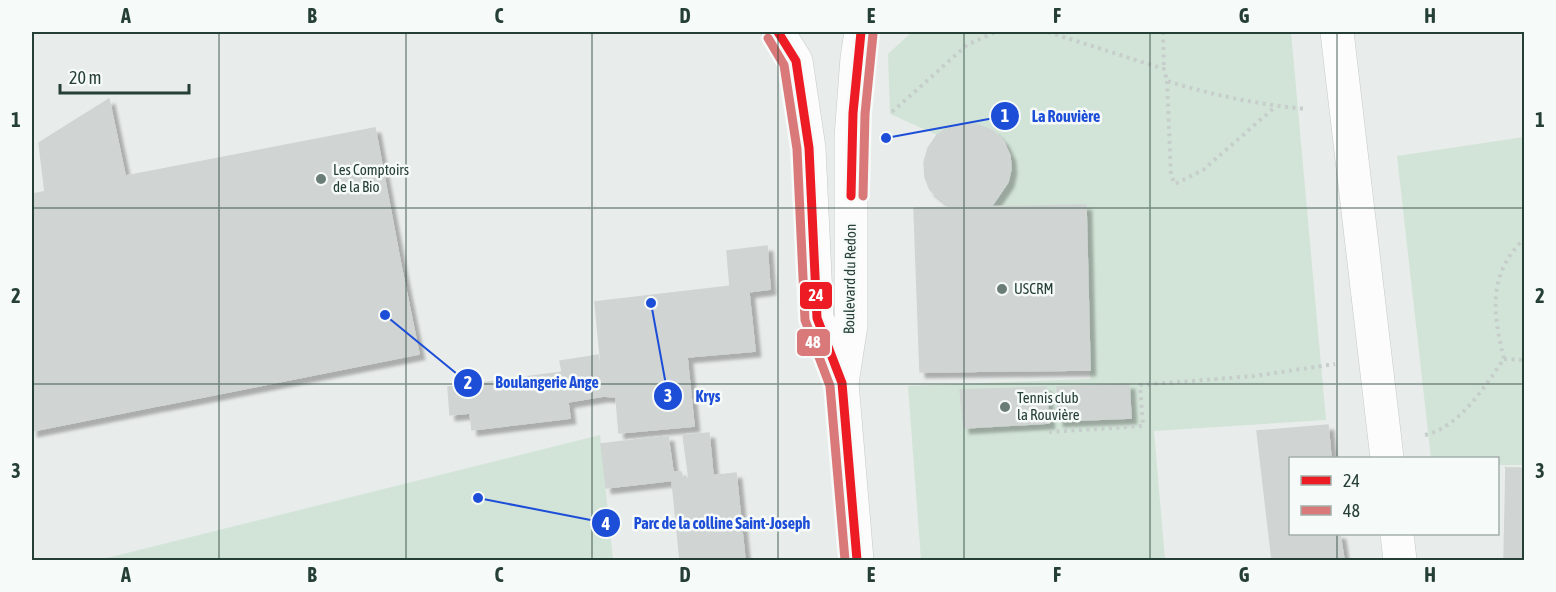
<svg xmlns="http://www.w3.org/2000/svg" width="1556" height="592" font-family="'Asap Condensed',sans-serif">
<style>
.green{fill:#d2e4d7}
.building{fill:#d0d5d3;stroke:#d0d5d3;stroke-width:1.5;filter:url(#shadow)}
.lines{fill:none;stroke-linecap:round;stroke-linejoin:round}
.street-casing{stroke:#c5c9c7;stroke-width:34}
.secondary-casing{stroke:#c4c9c7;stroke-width:34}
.path{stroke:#c6cecb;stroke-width:4;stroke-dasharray:3 4.5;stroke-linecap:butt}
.street{stroke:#fcfcfc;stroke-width:33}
.secondary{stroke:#fcfcfc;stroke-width:33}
.bus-1-casing{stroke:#f6faf8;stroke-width:14}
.bus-2-casing{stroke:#f6faf8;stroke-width:14}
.bus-1{stroke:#ec1b24;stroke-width:9}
.bus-2{stroke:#d9797a;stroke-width:9}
.grid{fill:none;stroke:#253f37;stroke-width:1.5;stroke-opacity:0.55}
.poi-dot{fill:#697c76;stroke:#f6faf8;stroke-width:2}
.labels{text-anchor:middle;stroke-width:5;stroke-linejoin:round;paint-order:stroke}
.poi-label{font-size:15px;fill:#253f37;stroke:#f6faf8;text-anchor:start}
.street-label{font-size:15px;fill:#253f37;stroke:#f6faf8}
.leader{fill:none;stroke:#1d4ed8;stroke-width:2}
.callout-dot{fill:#1d4ed8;stroke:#f6faf8;stroke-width:2}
.mark-label{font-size:18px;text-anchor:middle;font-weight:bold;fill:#fff}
.callout-label{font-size:16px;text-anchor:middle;font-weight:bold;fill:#1d4ed8;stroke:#f6faf8;stroke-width:5;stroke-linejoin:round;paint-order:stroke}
.line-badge{stroke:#f6faf8;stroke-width:2}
.badge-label{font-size:16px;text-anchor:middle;font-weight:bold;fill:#fff}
.neatline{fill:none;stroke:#253f37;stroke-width:2}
.grid-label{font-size:20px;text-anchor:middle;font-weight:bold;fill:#253f37}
</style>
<defs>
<filter id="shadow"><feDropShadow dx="5.5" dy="5.5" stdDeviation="1.5" flood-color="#0004"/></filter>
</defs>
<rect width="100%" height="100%" fill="#e8ecea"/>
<!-- green -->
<g class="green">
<path d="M912,32h379l35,388 -172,11 11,129h-244l-13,-174 182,-7 -4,-174 -95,2c9,-11 19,-23 20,-38 4,-43 -43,-55 -74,-34l-47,-21 -2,-60z"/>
<polygon points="1524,137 1524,465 1498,465 1498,458 1431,458 1397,156"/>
<polygon points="600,435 613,560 99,560"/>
</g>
<!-- building -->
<g class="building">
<polygon points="109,99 125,175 45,192 39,143"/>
<polygon points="964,123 979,125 993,131 1003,141 1010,156 1011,169 1008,182 991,207 951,207 930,190 925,177 924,162 928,148 937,135 949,127"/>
<polygon points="375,128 401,266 145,316 162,405 32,431 32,194"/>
<polygon points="1086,205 1090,370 920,372 914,208"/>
<polygon points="767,246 770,289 748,292 748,284 730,287 727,251"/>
<polygon points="401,266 419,354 162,405 145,316"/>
<polygon points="748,284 755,351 687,357 694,426 619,433 616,397 604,396 595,302"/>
<polygon points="598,355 604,396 568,402 560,361"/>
<polygon points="562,372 564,372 570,418 472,430 467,385"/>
<polygon points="1129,384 1131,418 1058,421 1057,387"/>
<polygon points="467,385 469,413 450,415 448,387"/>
<polygon points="1046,387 1049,423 964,428 960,390"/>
<polygon points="1328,425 1331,458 1290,458 1290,534 1340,534 1344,560 1272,560 1257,431"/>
<polygon points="709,433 713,476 689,479 683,435"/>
<polygon points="668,436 673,472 681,472 683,479 606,488 601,444"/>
<polygon points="1506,468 1520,485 1521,560 1504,560"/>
<polygon points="1506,468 1524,468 1524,485 1520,485"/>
<polygon points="736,473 745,560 691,560 683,479"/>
<polygon points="683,479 691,560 680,560 672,480"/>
<polygon points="1520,485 1524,485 1524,560 1521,560"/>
</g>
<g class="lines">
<!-- street casing -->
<g class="street-casing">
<g id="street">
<polyline points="1337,32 1387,458"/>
<polyline points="1397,534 1400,560"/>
</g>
</g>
<!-- secondary casing -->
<g class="secondary-casing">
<g id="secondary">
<polyline points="778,32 796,61 809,148 817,318 842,381"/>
<polyline points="857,560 842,383 851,325 851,137 857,58 861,32"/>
</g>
</g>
<!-- path -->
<g class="path">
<path d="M1048,32l116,37 3,12c45,14 93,24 140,28"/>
<polyline points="1163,32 1164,69"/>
<polyline points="1167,81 1171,176 1175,184 1203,170 1275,107"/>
<polyline points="892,112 967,45 995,32"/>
<polyline points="1504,359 1524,360"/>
<polyline points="1049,432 1143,426 1140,385 1254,376 1335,364"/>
<path d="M1425,435c35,-8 59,-48 79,-76 -11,-45 -17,-84 20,-120"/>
</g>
<!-- street -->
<use href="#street" class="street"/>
<!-- secondary -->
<use href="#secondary" class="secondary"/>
<!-- bus-1 casing -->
<g class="bus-1-casing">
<g id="bus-1">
<polyline points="778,32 796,61 809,148 817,318 842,383 857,560"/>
<polyline points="851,196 853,113 861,32"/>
</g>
</g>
<!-- bus-2 casing -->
<g class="bus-2-casing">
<g id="bus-2">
<polyline points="768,38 784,65 797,149 805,320 830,386 845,560"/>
<polyline points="863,196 865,114 873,34"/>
</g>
</g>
<!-- bus-1 -->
<use href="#bus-1" class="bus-1"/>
<!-- bus-2 -->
<use href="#bus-2" class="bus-2"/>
</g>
<!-- grid -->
<path class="grid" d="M219,32v528M406,32v528M592,32v528M778,32v528M964,32v528M1150,32v528M1337,32v426M32,208h1492M32,384h1492M1337,534v26"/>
<!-- markers -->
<g class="poi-dot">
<circle cx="321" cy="179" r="6"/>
<circle cx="1002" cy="289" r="6"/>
<circle cx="1005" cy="407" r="6"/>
</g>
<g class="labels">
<!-- poi labels -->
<g class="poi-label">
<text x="333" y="175">Les Comptoirs<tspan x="333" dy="17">de la Bio</tspan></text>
<text x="1014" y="294">USCRM</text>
<text x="1017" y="403">Tennis club<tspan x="1017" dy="17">la Rouvière</tspan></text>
</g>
<!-- street labels -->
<g class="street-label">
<text transform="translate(850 279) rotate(-89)" y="5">Boulevard du Redon</text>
</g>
</g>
<!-- callouts -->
<path class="leader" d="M886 138L1005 116M385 315L468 383M651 303L668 396M478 498L606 523"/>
<g class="callout-dot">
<circle cx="886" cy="138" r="6"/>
<circle cx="385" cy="315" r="6"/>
<circle cx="651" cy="303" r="6"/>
<circle cx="478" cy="498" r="6"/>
<circle cx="1005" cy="116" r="15"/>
<circle cx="468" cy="383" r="15"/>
<circle cx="668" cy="396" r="15"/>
<circle cx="606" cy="523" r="15"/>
</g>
<g class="mark-label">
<text x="1005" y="122">1</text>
<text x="468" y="389">2</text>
<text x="668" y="402">3</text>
<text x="606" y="530">4</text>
</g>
<g class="callout-label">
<text x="1066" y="122">La Rouvière</text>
<text x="547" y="388">Boulangerie Ange</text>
<text x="708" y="402">Krys</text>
<text x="722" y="529">Parc de la colline Saint-Joseph</text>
</g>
<g class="line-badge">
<rect x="799" y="281" width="34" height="29" rx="6" fill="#ec1b24"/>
<rect x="796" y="328" width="35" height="29" rx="6" fill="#d9797a"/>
</g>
<g class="badge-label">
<text x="816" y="301">24</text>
<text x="813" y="348">48</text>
</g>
<!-- border -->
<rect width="1556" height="592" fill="none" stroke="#f6faf8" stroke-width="66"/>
<!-- legend -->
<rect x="1289" y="457" width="210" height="78" fill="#f6faf8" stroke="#a2afab" stroke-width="1.5"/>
<rect x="1301" y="476" width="30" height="9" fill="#ec1b24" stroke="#a2afab" stroke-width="1.5"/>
<text x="1343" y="487" font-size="18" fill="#253f37">24</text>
<rect x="1301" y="506" width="30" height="9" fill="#d9797a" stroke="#a2afab" stroke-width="1.5"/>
<text x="1343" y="517" font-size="18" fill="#253f37">48</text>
<!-- scale -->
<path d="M60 84v9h129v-9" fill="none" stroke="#253f37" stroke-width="3"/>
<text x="69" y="84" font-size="18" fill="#253f37" stroke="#f6faf8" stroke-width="4.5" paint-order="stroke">20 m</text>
<rect x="33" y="33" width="1490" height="526" class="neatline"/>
<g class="grid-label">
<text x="126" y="23">A</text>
<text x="312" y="23">B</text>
<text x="499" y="23">C</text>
<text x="685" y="23">D</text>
<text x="871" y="23">E</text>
<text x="1057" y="23">F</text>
<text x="1244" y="23">G</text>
<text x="1430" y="23">H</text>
<text x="16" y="127">1</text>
<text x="1540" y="127">1</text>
<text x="16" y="303">2</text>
<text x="1540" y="303">2</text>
<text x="16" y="478">3</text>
<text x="1540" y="478">3</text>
<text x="126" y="582">A</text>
<text x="312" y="582">B</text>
<text x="499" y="582">C</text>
<text x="685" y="582">D</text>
<text x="871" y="582">E</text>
<text x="1057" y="582">F</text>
<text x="1244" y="582">G</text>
<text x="1430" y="582">H</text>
</g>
</svg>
